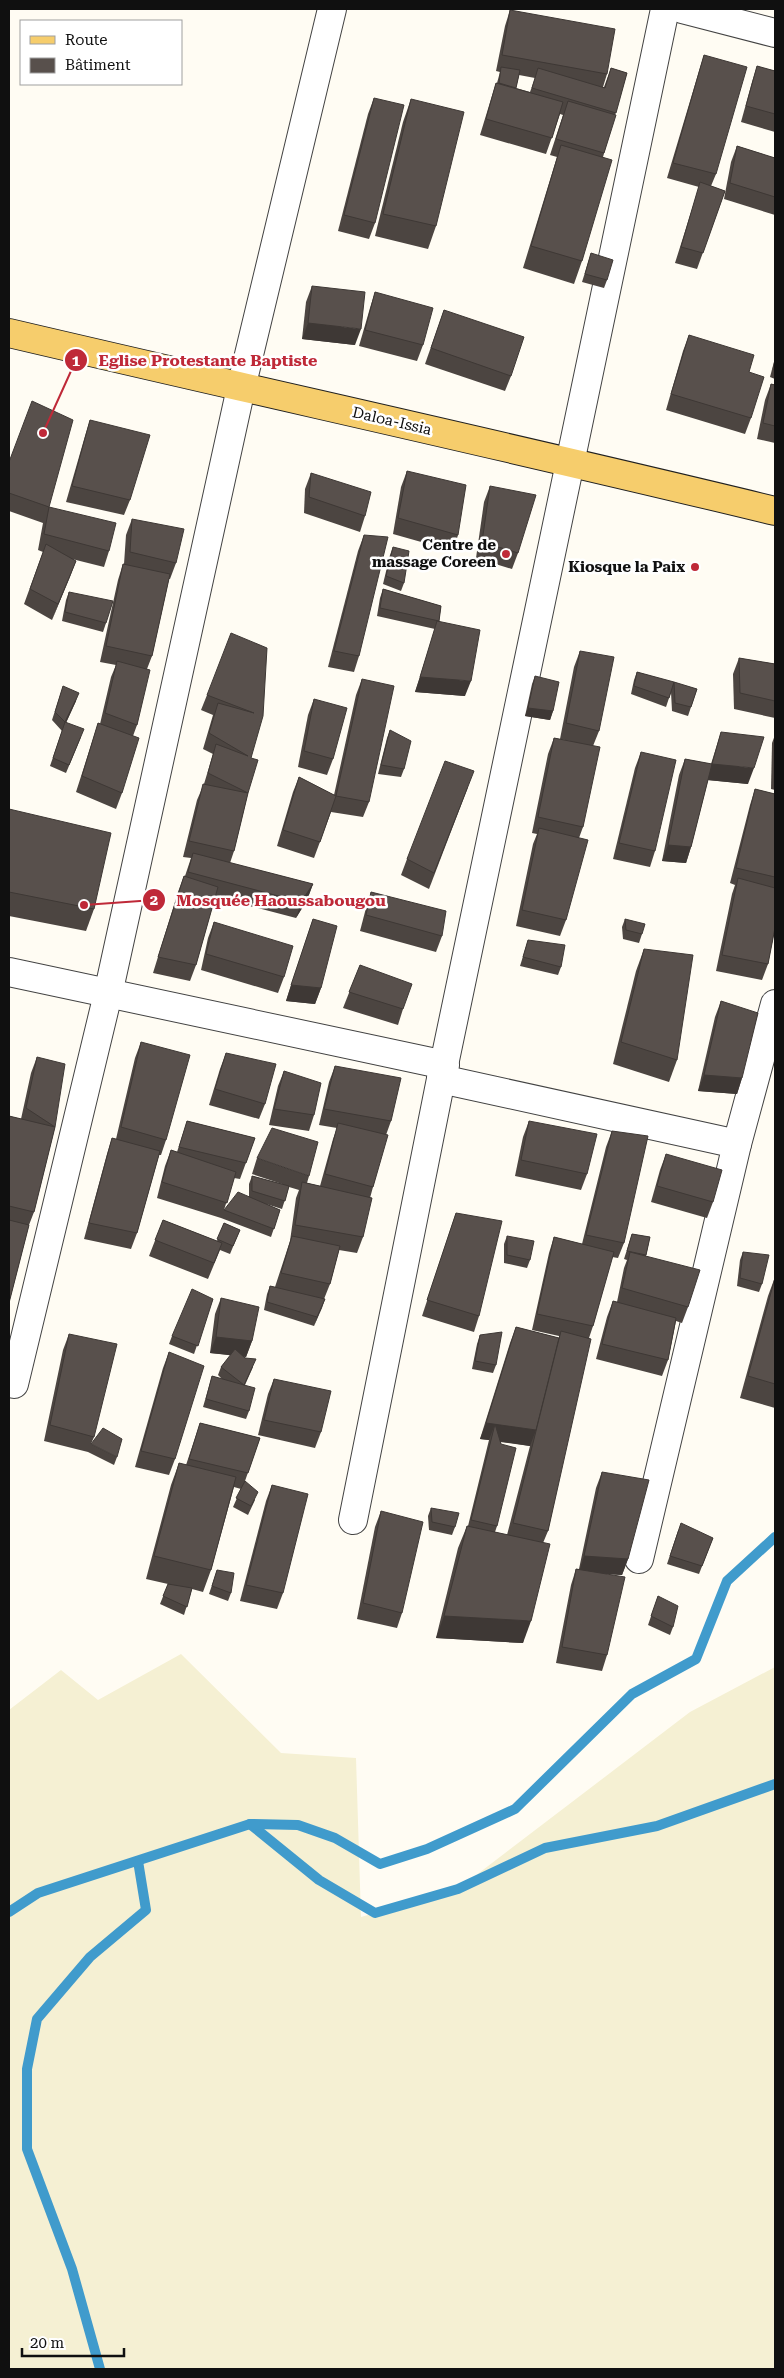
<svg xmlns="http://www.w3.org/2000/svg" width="784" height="2378" font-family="'Roboto Serif',serif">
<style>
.farmland{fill:#f5f0d3}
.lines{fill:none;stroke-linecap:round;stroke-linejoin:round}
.stream{stroke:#409bcc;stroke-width:10}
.minor-casing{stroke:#434343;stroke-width:30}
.primary-casing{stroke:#212121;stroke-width:30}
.minor{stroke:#fff;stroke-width:28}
.primary{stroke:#f6cd6c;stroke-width:28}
.wall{fill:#4c4541;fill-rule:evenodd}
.shaded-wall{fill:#3e3835}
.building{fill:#58504c;stroke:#3e3835}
.poi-dot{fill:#bf2938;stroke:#fff;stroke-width:2}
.labels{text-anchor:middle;stroke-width:5;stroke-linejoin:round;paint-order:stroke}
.street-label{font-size:15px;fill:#101010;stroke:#fff}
.poi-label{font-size:15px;font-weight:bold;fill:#101010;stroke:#fff;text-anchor:end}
.leader{fill:none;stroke:#bf2938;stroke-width:2}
.callout-dot{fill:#bf2938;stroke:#fff;stroke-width:2}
.mark-label{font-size:15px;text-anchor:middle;font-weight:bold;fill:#fff}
.callout-label{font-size:16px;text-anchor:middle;font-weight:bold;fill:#bf2938;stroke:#fff;stroke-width:5;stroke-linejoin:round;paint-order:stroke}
</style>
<rect width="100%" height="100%" fill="#fffcf3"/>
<!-- farmland -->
<polygon class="farmland" points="181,1654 281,1753 356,1758 361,1917 458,1889 690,1712 775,1667 775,2369 9,2369 9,1710 61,1670 98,1700"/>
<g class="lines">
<!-- stream -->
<g class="stream">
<polyline points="250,1824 319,1880 375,1913 458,1889 545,1848 657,1826 775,1784"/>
<polyline points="9,1912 38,1893 250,1824 298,1825 335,1838 380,1864 427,1849 515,1809 632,1694 696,1659 727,1581 775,1537"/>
<polyline points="100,2369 72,2269 27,2149 27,2069 37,2019 90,1957 146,1910 138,1861"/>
</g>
<!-- minor casing -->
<g class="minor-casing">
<g id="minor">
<polyline points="682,9 775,33"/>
<polyline points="9,972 445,1065"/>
<polyline points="441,1079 737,1144"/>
<polyline points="14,1384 108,994 241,388 332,9"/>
<polyline points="353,1520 441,1079 665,9"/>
<polyline points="639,1559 737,1144 775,1004"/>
</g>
</g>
<!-- primary casing -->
<g class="primary-casing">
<path id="primary" d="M9,333c255,60 511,116 766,178"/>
</g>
<!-- minor -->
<use href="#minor" class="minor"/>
<!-- primary -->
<use href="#primary" class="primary"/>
</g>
<!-- wall -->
<g class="wall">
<path d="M510,10l97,64 -4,13h1l7,-19 16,5 -24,84 -21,104 -8,23 -51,-16 34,-111 -7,-2 13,-40 -3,-1 -14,40 -66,-19 11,-36 5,-16h1l3,-11 -4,-1 9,-45zM519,75l16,3 -5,14 -14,-4z"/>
<polygon points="704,55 716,174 711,186 725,191 697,269 675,263 699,187 667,178 699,71"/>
<polygon points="757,66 775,71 775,132 741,122 752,82"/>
<polygon points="374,98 375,223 369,239 338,231 368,114"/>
<polygon points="411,99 436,226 428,249 375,236 403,122"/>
<polygon points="737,146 775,158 775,215 724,199 731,162"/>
<polygon points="591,253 607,280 604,288 582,282"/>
<polygon points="312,286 355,345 302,339 306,302"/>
<polygon points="375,292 423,345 417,361 359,346 370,308"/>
<polygon points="444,310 511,376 505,391 425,364"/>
<polygon points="689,335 749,372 751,418 745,434 666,410 683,351"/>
<polygon points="775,358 775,379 770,377"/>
<polygon points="771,384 775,385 775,443 757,439 765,400"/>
<polygon points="90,420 130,500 124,515 66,502 85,436"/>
<polygon points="9,462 49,507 109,551 104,567 72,559 76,561 52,620 24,604 43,552 38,550 43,523 9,511"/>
<polygon points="407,471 458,535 453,551 393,534 401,487"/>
<polygon points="311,473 365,516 360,532 304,513 305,489"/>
<polygon points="490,486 518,553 512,569 476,558 484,502"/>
<polygon points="132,519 176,563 170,579 169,579 152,656 147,669 137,725 133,736 122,793 116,809 76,792 93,739 98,723 100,724 111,677 116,665 100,662 118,580 123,564 124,564 126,535"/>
<polygon points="364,535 359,656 354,672 328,667 358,551"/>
<polygon points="393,547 404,583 401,591 383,584 390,555"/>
<polygon points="383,589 441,606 439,622 465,696 415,692 435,629 377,616 380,598"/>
<polygon points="69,592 106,623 103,632 62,621 66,600"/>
<polygon points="267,648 251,758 248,793 234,851 230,863 313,884 307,900 296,918 215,897 196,965 190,981 153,973 178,892 184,876 185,876 191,858 183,857 197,800 204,784 213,754 203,749 213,715 201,710 207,695"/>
<polygon points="580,651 599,731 593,746 583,827 579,838 566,920 560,936 516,926 533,844 537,834 532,833 548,754 554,738 575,742 560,739 574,667"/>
<polygon points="739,658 775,664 775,718 734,709 733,674"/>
<polygon points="637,672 697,689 688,716 672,711 671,692 666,707 631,694 634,680"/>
<polygon points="535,676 553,711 550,720 525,716 532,684"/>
<polygon points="362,679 369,802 363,817 331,812 314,858 277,846 293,792 299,777 334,795 356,695"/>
<polygon points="63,686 76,701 66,723 81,737 66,773 50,766 62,731 52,720"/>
<polygon points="314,699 333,759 327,775 298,767 308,715"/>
<polygon points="390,730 404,769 401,777 378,774 387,738"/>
<polygon points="721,732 748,784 708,780 691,847 686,863 662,861 679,775 685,759 711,764"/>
<polygon points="775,735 775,790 771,789 772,743"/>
<polygon points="641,752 655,851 650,867 613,859 635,768"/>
<polygon points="468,787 429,889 401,875 407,859"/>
<polygon points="755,789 775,794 775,928 768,964 762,980 716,971 732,894 735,885 730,883 750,805"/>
<polygon points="9,809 94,909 86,931 9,916"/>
<polygon points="371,892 442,936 436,952 360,931 366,908"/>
<polygon points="313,919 321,988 315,1004 286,1001"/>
<polygon points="625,919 642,934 639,943 623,939 622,927"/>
<polygon points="214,922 284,977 278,993 201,970 208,938"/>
<polygon points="528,940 561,967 558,975 520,966"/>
<polygon points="644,949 677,1060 669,1082 613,1064 636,971"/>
<polygon points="360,965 403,1009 398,1025 343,1008"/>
<polygon points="721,1001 742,1078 737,1094 698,1091 715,1017"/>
<polygon points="141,1042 166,1140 161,1155 159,1155 137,1233 131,1249 84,1239 107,1154 112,1138 116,1139 135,1058"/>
<polygon points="226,1053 265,1104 259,1119 209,1105 220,1069"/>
<polygon points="37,1057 55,1127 34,1212 29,1225 9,1303 9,1116 21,1119 31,1073"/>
<polygon points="335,1066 391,1121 386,1135 373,1187 370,1198 363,1237 357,1253 339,1250 330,1284 324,1299 325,1299 314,1326 264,1310 267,1294 270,1286 275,1287 290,1241 296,1198 299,1190 289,1187 282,1209 266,1204 280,1210 271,1237 221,1218 157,1198 165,1166 171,1150 177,1152 187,1121 255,1138 240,1179 234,1178 224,1210 249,1197 249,1184 252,1176 285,1185 252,1174 257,1158 309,1176 307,1183 320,1186 333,1139 337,1128 319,1125 329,1082"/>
<polygon points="284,1071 314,1115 309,1131 269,1125 278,1086"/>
<polygon points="529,1121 587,1174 581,1190 515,1176 523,1137"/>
<path d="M612,1131l12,112 -6,15 -6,-1 -19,69 -4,12 -41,193 -5,12 -20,100 -87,-5 22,-90 9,-22h1l21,-86 -9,-1 30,-96 6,-16 43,11v-2l-27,-6 17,-77 5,-16 28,7 24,-97zM500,1442l30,4 -23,89 -12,-3 2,-6 4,-82z"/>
<polygon points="666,1154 713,1202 707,1218 651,1202 660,1170"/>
<polygon points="456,1213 479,1316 474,1332 422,1316"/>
<polygon points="163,1220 217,1241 224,1223 240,1230 230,1254 220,1250 208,1279 149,1256"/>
<polygon points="632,1234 650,1237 646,1256 688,1307 682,1323 676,1321 668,1360 662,1376 596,1359 607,1317 613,1301 617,1302 624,1268 627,1260 624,1259"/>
<polygon points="507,1236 530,1260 527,1268 504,1263 504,1244"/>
<polygon points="743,1252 762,1284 759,1292 737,1286 740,1260"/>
<polygon points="775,1277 775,1408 740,1398 768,1296"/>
<polygon points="221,1298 252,1341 246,1357 244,1356 253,1367 245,1385 249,1411 246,1419 203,1407 212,1376 222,1379 218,1375 221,1367 231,1355 210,1353 215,1314"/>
<polygon points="213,1299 194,1354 169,1344 172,1336"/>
<polygon points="69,1334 94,1437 91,1444 117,1457 114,1465 88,1452 44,1441 63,1350"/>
<polygon points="480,1335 496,1365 493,1373 472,1369 477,1344"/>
<polygon points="169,1352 175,1459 169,1475 135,1467 163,1368"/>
<polygon points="274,1379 321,1432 315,1448 258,1435 268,1394"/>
<polygon points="200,1423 260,1438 245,1481 255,1500 248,1515 233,1507 241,1489 234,1487 211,1570 203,1592 192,1589 184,1615 160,1604 168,1584 146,1579 171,1485 179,1463 186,1465"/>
<polygon points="602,1472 628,1559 622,1575 606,1574 607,1655 602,1671 556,1663 571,1585 576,1569 579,1569 596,1488"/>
<polygon points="272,1485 283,1593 277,1609 240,1601 266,1501"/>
<polygon points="431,1508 455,1527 452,1535 429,1530 428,1516"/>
<polygon points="381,1511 402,1613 397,1628 357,1619 375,1527"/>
<polygon points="678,1531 713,1538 699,1574 667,1564"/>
<polygon points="217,1570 231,1593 228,1601 209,1594"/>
<polygon points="658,1596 673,1627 670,1635 648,1625"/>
</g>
<!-- shaded-wall -->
<g class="shaded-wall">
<polygon points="308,323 361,329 355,345 302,339"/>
<polygon points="76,561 70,577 52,620 58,604"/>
<polygon points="420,677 471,681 465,696 415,692"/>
<polygon points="79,693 76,701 63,729 65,722"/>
<polygon points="528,708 553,711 550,720 525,716"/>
<polygon points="712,764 754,768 748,784 707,780"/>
<polygon points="668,845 691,847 686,863 662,861"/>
<polygon points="313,884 307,900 296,918 301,902"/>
<polygon points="291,985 321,988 315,1004 286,1001"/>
<polygon points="704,1075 742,1078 737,1094 698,1091"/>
<polygon points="325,1299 322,1308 314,1326 317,1317"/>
<polygon points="216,1337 252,1341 246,1357 210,1353"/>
<polygon points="486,1423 536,1430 530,1446 491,1440 495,1424 489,1440 480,1439"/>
<polygon points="584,1556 628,1559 622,1575 579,1572"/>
<polygon points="444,1616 531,1621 523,1643 436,1638"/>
</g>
<!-- building -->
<g class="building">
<polygon points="510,10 615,29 607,74 502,55"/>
<polygon points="704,55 747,67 716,174 673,163"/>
<polygon points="757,66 775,71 775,114 746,106"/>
<polygon points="501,67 520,70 516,88 499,83"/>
<polygon points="538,68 605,88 611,68 627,73 616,113 532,88"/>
<polygon points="496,83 563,102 552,138 486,119"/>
<polygon points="374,98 404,105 375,223 344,215"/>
<polygon points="411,99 464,112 436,226 383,214"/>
<polygon points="568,101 616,115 604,153 556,139"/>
<polygon points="561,145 612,160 582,261 531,246"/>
<polygon points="737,146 775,158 775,197 730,183"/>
<polygon points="700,182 725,191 703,253 681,247"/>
<polygon points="591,253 613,260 607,280 585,274"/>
<polygon points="312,286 365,292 361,329 308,323"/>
<polygon points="375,292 433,308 423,345 365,330"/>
<polygon points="444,310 524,337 511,376 431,348"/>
<polygon points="689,335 754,355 749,372 764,377 751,418 671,394"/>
<polygon points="775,360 775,370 773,369"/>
<polygon points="771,384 775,385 775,426 763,423"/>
<polygon points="32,401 73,420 49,507 9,493 9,462"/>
<polygon points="90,420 150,435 130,500 72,486"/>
<polygon points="407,471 466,485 458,535 398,518"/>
<polygon points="311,473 371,492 365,516 309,497"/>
<polygon points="490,486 536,495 518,553 482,542"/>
<polygon points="49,507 116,523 109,551 44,534"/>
<polygon points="132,519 184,529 176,563 130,552"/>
<polygon points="364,535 388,537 359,656 334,651"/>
<polygon points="46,544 76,561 58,604 30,589"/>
<polygon points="393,547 409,551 404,583 386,576"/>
<polygon points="123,564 170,574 152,656 106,646"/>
<polygon points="383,589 441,606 439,621 380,608"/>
<polygon points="69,592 113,601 106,623 65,612"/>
<polygon points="437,621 480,630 471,681 420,677"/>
<polygon points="231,633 267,648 263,716 251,758 258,760 248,793 208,773 216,744 248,756 209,733 218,703 254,713 207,695"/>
<polygon points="580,651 614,657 599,731 566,723"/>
<polygon points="739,658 775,664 775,701 740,693"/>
<polygon points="117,661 150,670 137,725 105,713"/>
<polygon points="637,672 674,682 697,689 691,707 675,703 674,682 669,698 634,686"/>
<polygon points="535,676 559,682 553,711 528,708"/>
<polygon points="362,679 394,686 369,802 336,796"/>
<polygon points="63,686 79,693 65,722 84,729 69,765 53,758 65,722 55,712"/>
<polygon points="314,699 347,708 333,759 304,751"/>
<polygon points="98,723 139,738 122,793 82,776"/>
<polygon points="390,730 411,741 404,769 381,765"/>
<polygon points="721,732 764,737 754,768 712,764"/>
<polygon points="554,738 600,747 583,827 538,817"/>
<polygon points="641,752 676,760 655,851 619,843"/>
<polygon points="685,759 712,764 691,847 668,845"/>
<polygon points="445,761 474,771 434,873 407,859"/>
<polygon points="299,777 336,796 320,842 283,830"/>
<polygon points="203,784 248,793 234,851 189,841"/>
<polygon points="755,789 775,794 775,877 736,868"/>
<polygon points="9,809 111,833 94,909 9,892"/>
<polygon points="539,828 588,840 566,920 522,910"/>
<polygon points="193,853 313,884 301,902 188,872"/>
<polygon points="184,876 218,887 196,965 158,957"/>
<polygon points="738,878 775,888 775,928 768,964 722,955"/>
<polygon points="371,892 446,911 442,936 366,915"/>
<polygon points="313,919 337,926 321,988 291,985"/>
<polygon points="625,919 645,924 642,934 626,930"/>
<polygon points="214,922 293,946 284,977 206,954"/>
<polygon points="528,940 565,945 561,967 523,957"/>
<polygon points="644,949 693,955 677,1060 621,1042"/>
<polygon points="360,965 412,984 403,1009 349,992"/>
<polygon points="721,1001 758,1013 742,1078 704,1075"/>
<polygon points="141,1042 190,1055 166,1140 121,1127"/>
<polygon points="226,1053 276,1064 265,1104 215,1089"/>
<polygon points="37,1057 65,1064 55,1127 26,1108"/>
<polygon points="335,1066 401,1078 391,1121 324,1109"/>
<polygon points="284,1071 321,1083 314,1115 274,1109"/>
<polygon points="9,1116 55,1127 34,1212 9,1206"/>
<polygon points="187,1121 255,1138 246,1163 179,1147"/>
<polygon points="529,1121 597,1134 587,1174 521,1160"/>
<polygon points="338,1123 388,1135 373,1187 325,1174"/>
<polygon points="272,1128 318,1142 309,1176 257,1158"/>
<polygon points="612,1131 648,1136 624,1243 586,1235"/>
<polygon points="112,1138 160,1151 137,1233 89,1223"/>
<polygon points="171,1150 236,1172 227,1203 162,1182"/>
<polygon points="666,1154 722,1170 713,1202 657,1186"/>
<polygon points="252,1176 289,1186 285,1201 252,1191"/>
<polygon points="302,1182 372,1198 363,1237 295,1225"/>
<polygon points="238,1192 280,1210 274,1229 224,1210"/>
<polygon points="456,1213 502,1221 479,1316 427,1300"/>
<polygon points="9,1220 29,1225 9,1303"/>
<polygon points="163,1220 222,1243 214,1263 155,1240"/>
<polygon points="224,1223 240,1230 233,1246 217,1239"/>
<polygon points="632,1234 650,1237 646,1255 627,1251"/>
<polygon points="292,1236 340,1246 330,1284 281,1273"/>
<polygon points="507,1236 534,1241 530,1260 507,1255"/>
<polygon points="554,1237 614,1252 593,1326 537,1314"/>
<polygon points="630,1252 700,1270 688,1307 622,1288"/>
<polygon points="743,1252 769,1255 762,1284 740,1278"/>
<polygon points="775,1278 775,1384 748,1376"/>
<polygon points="270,1286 325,1299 317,1317 267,1302"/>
<polygon points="192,1289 213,1299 198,1346 172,1336"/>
<polygon points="221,1298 259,1307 252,1341 216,1337"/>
<polygon points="613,1301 676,1318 668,1360 602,1344"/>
<polygon points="516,1327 559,1338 536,1430 486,1423"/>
<polygon points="561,1331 591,1339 548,1531 513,1523"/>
<polygon points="502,1332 496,1365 475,1361 480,1335"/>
<polygon points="69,1334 117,1344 94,1437 50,1425"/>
<polygon points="235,1349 245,1358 256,1359 244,1385 255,1388 249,1411 206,1399 212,1376 244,1385 221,1367"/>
<polygon points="169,1352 204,1366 175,1459 141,1451"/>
<polygon points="274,1379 331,1391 321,1432 264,1420"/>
<polygon points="200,1423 260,1438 248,1473 189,1459"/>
<polygon points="495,1424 501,1444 516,1448 497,1526 471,1520"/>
<polygon points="103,1428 122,1439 117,1457 91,1444"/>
<polygon points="179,1463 236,1477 211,1570 154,1556"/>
<polygon points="602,1472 649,1480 628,1559 584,1556"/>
<polygon points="245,1481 258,1492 251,1506 236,1498"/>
<polygon points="272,1485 308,1494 283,1593 246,1585"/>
<polygon points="431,1508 459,1513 455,1527 432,1522"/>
<polygon points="381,1511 423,1522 402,1613 363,1603"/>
<polygon points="681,1523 713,1538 702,1566 670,1556"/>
<polygon points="467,1526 550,1544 531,1621 444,1616"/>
<polygon points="576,1569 625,1577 607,1655 562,1647"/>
<polygon points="217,1570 234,1573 231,1593 212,1586"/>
<polygon points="168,1584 192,1588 187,1607 163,1596"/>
<polygon points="658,1596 678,1606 673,1627 651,1616"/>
</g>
<!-- markers -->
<g class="poi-dot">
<circle cx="506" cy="554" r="5"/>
<circle cx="695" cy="567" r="5"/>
</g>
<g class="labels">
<!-- street labels -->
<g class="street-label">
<text transform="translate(392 421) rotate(13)" y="5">Daloa-Issia</text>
</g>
<!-- poi labels -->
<g class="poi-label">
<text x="496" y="550">Centre de<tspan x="496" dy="17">massage Coreen</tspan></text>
<text x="685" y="572">Kiosque la Paix</text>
</g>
</g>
<!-- callouts -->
<path class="leader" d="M43 433L76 360M84 905L154 900"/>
<g class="callout-dot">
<circle cx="43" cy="433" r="5"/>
<circle cx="84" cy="905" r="5"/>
<circle cx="76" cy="360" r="12"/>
<circle cx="154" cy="900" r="12"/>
</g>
<g class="mark-label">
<text x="76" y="366">1</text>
<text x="154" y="905">2</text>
</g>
<g class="callout-label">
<text x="208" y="366">Eglise Protestante Baptiste</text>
<text x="281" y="906">Mosquée Haoussabougou</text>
</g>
<!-- border -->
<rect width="784" height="2378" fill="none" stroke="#101010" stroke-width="20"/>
<!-- legend -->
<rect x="20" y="20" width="162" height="65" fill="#ffffff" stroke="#9f9f9f"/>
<rect x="30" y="36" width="25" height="8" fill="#f6cd6c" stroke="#9f9f9f"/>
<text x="65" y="45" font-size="15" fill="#101010">Route</text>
<rect x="30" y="58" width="25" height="15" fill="#58504c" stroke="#9f9f9f"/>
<text x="65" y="70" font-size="15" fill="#101010">Bâtiment</text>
<!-- scale -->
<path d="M22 2348v8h102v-8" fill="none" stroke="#101010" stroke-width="2.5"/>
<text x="30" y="2348" font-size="15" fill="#101010" stroke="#ffffff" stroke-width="4" paint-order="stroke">20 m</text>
</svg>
